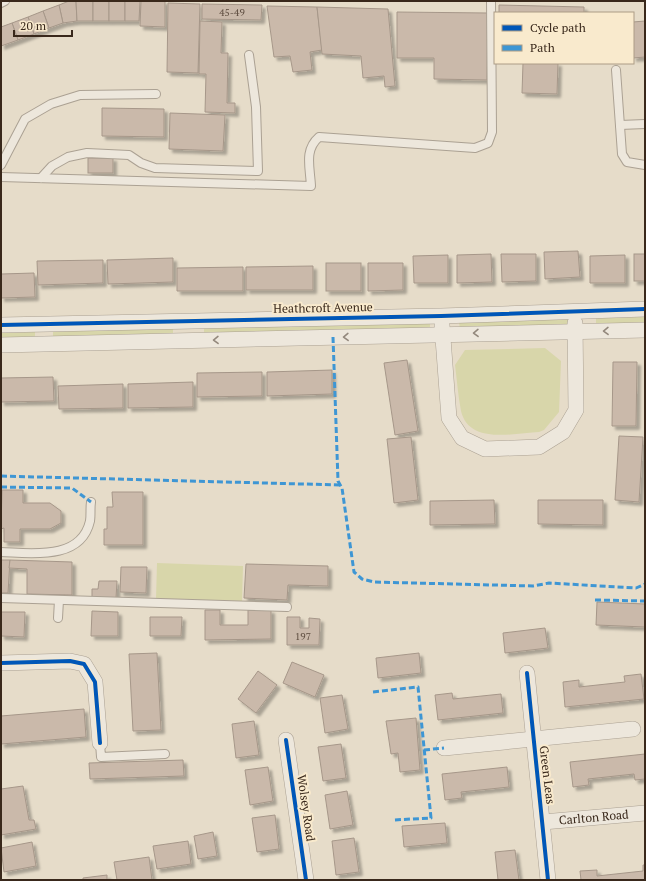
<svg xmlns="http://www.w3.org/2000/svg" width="646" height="881" font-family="'PT Serif',serif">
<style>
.green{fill:#d8d6aa}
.building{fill:#cab9aa;stroke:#a69789;filter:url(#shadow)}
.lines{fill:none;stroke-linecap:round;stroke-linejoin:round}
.lane-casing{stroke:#aba193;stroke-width:10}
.street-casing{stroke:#aba193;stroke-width:16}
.lane{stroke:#ede7dc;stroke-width:8}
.street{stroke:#ede7dc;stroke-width:15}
.quiet{stroke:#3e96d4;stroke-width:3;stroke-dasharray:6 3;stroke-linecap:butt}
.cycleway-casing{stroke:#f9eacd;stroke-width:6}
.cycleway{stroke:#0057b8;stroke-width:4}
.oneway{stroke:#93887c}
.labels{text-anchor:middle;stroke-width:4;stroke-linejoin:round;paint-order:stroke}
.number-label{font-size:10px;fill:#5d4c3f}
.street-label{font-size:12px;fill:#39281b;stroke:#f9eacd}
</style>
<defs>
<filter id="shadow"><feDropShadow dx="3.5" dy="3.5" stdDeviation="1" flood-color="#0004"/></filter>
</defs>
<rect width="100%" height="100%" fill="#e6dcc9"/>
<!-- green -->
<g class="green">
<polygon points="645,317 645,326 596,327 596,318"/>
<polygon points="568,319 568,325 460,329 459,322"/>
<polygon points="430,323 430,330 204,335 204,327"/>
<polygon points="173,328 173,335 53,337 53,330"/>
<polygon points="35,332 35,339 1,340 1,333"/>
<path d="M545,348l16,13 -2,51 -15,18 -5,2c-25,1 -70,13 -78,-21 -3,-15 -4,-31 -6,-46l10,-15z"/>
<polygon points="157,563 243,566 242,601 156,599"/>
</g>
<!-- building -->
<g class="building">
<polygon points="69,1 76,1 77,21 63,23 59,5"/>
<polygon points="76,1 93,1 93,21 77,21"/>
<rect x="93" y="1" width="16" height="20"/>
<rect x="109" y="1" width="16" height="20"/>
<polygon points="125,1 140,1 139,21 125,21"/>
<polygon points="141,1 165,1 165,27 140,26"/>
<polygon points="168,3 200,4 198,73 167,72"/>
<polygon points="202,4 262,5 261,20 202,19"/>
<polygon points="59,5 63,23 49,28 43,11"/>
<polygon points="499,5 584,7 584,13 499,13"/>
<polygon points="267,6 317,7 322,50 310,52 312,70 293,72 290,56 274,57"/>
<polygon points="317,7 388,9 395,86 385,87 384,76 363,78 361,56 322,54"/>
<polygon points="43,11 49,28 34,34 28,17"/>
<polygon points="397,12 488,13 487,80 434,79 434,58 397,58"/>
<polygon points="28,17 34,34 18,40 12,23"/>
<polygon points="200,21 222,22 221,53 228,53 227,103 235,103 235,113 205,112 206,74 199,74"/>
<polygon points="645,21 645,57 633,58 633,22"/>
<polygon points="12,23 18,40 1,46 1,27"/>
<polygon points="523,63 558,63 557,94 522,93"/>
<polygon points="102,108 164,109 164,137 102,136"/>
<polygon points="170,113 225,115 223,151 169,149"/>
<rect x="88" y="158" width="25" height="15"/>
<polygon points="578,251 580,277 545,279 544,252"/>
<polygon points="491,254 492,282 457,283 457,255"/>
<polygon points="501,254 536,254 536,281 502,282"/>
<rect x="634" y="254" width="11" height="27"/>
<polygon points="448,255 448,283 414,283 413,256"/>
<polygon points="625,255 625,283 590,283 590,256"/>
<polygon points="173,258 173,282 108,284 107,260"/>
<polygon points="103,260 103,283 38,285 37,261"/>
<rect x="326" y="263" width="35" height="28"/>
<polygon points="368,263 403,263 403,290 368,291"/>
<polygon points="313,266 313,290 246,290 246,267"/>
<polygon points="243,267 243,291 177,291 177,268"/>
<polygon points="34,273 35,297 1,298 1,274"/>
<polygon points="407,360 418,431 395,435 384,363"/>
<polygon points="613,362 637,362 636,426 612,426"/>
<polygon points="332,370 332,394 267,396 267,372"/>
<polygon points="262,372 262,396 197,397 197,373"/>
<polygon points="53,377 54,401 1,402 1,378"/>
<polygon points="193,382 193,407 128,408 128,384"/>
<polygon points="123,384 123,408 59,409 58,386"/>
<polygon points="619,436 643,437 639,502 615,500"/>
<polygon points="411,437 418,500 394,503 387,439"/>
<polygon points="2,490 23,490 23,503 50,503 61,511 61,523 50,529 20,529 20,542 4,542 4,528 1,529"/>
<polygon points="112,492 143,492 143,545 104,545 104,529 107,529 107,507 113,507"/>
<polygon points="494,500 495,524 430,525 430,501"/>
<polygon points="538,500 603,500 603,525 538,524"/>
<polygon points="1,560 10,560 8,593 1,593"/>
<polygon points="10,560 72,562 72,595 27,594 27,569 9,568"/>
<polygon points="246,564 328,566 328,586 288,585 287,600 244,598"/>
<polygon points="121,567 147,567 146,593 120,592"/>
<polygon points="99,581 117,581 116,598 92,597 92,589 98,589"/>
<polygon points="597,602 645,604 645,627 596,625"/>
<polygon points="205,610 220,610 220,625 248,625 248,610 271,610 271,639 205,640"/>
<polygon points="92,611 118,612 118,636 91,636"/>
<polygon points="1,612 25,612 24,637 1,636"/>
<polygon points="150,617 182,617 181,636 150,636"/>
<polygon points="287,617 300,617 300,628 309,628 309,618 320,619 319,645 287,645"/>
<polygon points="545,628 548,648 505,653 503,633"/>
<polygon points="157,653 161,730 133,731 129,654"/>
<polygon points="419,653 421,673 378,678 376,658"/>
<polygon points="292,662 324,675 315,697 283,683"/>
<polygon points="258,671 277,685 256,713 238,699"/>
<polygon points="641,674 644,699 565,707 563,682 579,680 579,687 625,682 624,676"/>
<polygon points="452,693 453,699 501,694 503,713 438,720 435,695"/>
<polygon points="342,695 348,729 325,733 320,698"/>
<polygon points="84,709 86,737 1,744 1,716"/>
<polygon points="416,718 420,770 400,772 398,753 391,754 386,721"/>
<polygon points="254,721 259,755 236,758 232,724"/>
<polygon points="341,744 346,778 323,781 318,747"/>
<polygon points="645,754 645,779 635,780 634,774 588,779 589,785 573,787 570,762"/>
<polygon points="183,760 184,776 90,779 89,763"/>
<polygon points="268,767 273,801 250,805 245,770"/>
<polygon points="507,767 509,787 461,792 462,798 445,800 442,774"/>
<polygon points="23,786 29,820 34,820 36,829 1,835 1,789"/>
<polygon points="347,791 353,825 330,829 325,795"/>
<polygon points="275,815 279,849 257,852 252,818"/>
<polygon points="445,823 447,843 404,847 402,826"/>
<polygon points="213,832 217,856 198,859 194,836"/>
<polygon points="354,838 359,872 336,875 332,841"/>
<polygon points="188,841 191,864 157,869 153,846"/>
<polygon points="32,842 36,866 4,872 1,848"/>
<polygon points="515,850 519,880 498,880 495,852"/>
<polygon points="149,857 152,880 117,880 114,862"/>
<polygon points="643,865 645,865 645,880 581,880 580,871 597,870 597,876 643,871"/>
<polygon points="107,875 107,880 83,880 83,878"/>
</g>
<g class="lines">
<!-- lane casing -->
<g class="lane-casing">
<g id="lane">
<polyline points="1,3 5,1"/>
<polyline points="616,70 622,154 627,162 645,165"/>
<polyline points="620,125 645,124"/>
<polyline points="1,165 25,119 51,104 80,95 156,94"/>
<path d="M1,177l310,9c-1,-19 -7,-36 8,-49l156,11 13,-5 4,-11 -1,-131"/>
<polyline points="41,178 52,166 68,157 87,153 129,155 141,163 155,168 258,171 256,107 249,55"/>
<path d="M1,552c30,1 80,9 89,-31 1,-6 0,-13 1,-19"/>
<polyline points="1,598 287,607"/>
<polyline points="58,618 59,600"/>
<polyline points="100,743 101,757 165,754"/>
</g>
</g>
<!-- street casing -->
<g class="street-casing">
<g id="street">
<polyline points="1,325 441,316 645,309"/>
<polyline points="442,325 449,418 462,438 485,449 539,447 563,432 576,410 575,323"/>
<polyline points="1,345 645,330"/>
<polyline points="1,663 70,661 84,664 95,682 100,743"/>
<polyline points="527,673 548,880"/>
<polyline points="286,740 306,880"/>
<polyline points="444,748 633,729"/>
<path id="s1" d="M543,822l102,-9"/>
</g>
</g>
<!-- lane -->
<use href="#lane" class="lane"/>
<!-- street -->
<use href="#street" class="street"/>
<!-- quiet -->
<g class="quiet">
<polyline points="333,337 338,481 342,488 354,572 362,579 374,582 533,586 549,583 636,588 645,584"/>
<polyline points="1,476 340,485"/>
<polyline points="1,487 72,488 91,502"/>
<polyline points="595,600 645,601"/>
<polyline points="373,692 418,687 431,818 393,820"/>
<polyline points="424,750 444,748"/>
</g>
<!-- cycleway casing -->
<g class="cycleway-casing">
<g id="cycleway">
<polyline points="1,325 441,316 645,309"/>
<polyline points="1,663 70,661 84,664 95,682 100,743"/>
<polyline points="527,673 548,880"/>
<polyline points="286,740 306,880"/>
</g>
</g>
<!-- cycleway -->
<use href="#cycleway" class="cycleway"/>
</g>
<!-- one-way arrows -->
<defs><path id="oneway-chevron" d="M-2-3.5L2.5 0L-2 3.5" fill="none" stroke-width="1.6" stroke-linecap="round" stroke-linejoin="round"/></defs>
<g class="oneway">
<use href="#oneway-chevron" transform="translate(606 331) rotate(179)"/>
<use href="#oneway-chevron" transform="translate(476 333) rotate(179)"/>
<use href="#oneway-chevron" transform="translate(346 337) rotate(178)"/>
<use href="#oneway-chevron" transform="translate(216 340) rotate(179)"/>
</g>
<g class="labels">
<!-- number labels -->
<g class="number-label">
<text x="232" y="16">45-49</text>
<text x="303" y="640">197</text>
</g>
<!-- street labels -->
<g class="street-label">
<text transform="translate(323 308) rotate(-1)" y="4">Heathcroft Avenue</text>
<text transform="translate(547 775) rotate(83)" y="4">Green Leas</text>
<text transform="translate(306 808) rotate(82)" y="4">Wolsey Road</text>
<text dy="4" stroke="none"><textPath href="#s1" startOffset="51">Carlton Road</textPath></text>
</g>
</g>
<!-- border -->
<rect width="646" height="881" fill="none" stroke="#39281b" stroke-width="4"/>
<!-- legend -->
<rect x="494" y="12" width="140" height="52" fill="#f9eacd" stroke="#ac9c86"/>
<rect x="502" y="25" width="20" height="6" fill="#0057b8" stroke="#ac9c86"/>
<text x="530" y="32" font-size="12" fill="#39281b">Cycle path</text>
<rect x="502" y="45" width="20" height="6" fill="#3e96d4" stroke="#ac9c86"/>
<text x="530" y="52" font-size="12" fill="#39281b">Path</text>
<!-- scale -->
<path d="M14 30v6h58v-6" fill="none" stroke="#39281b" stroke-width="2"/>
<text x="20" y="30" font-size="12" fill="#39281b" stroke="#f9eacd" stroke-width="3" paint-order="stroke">20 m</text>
</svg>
